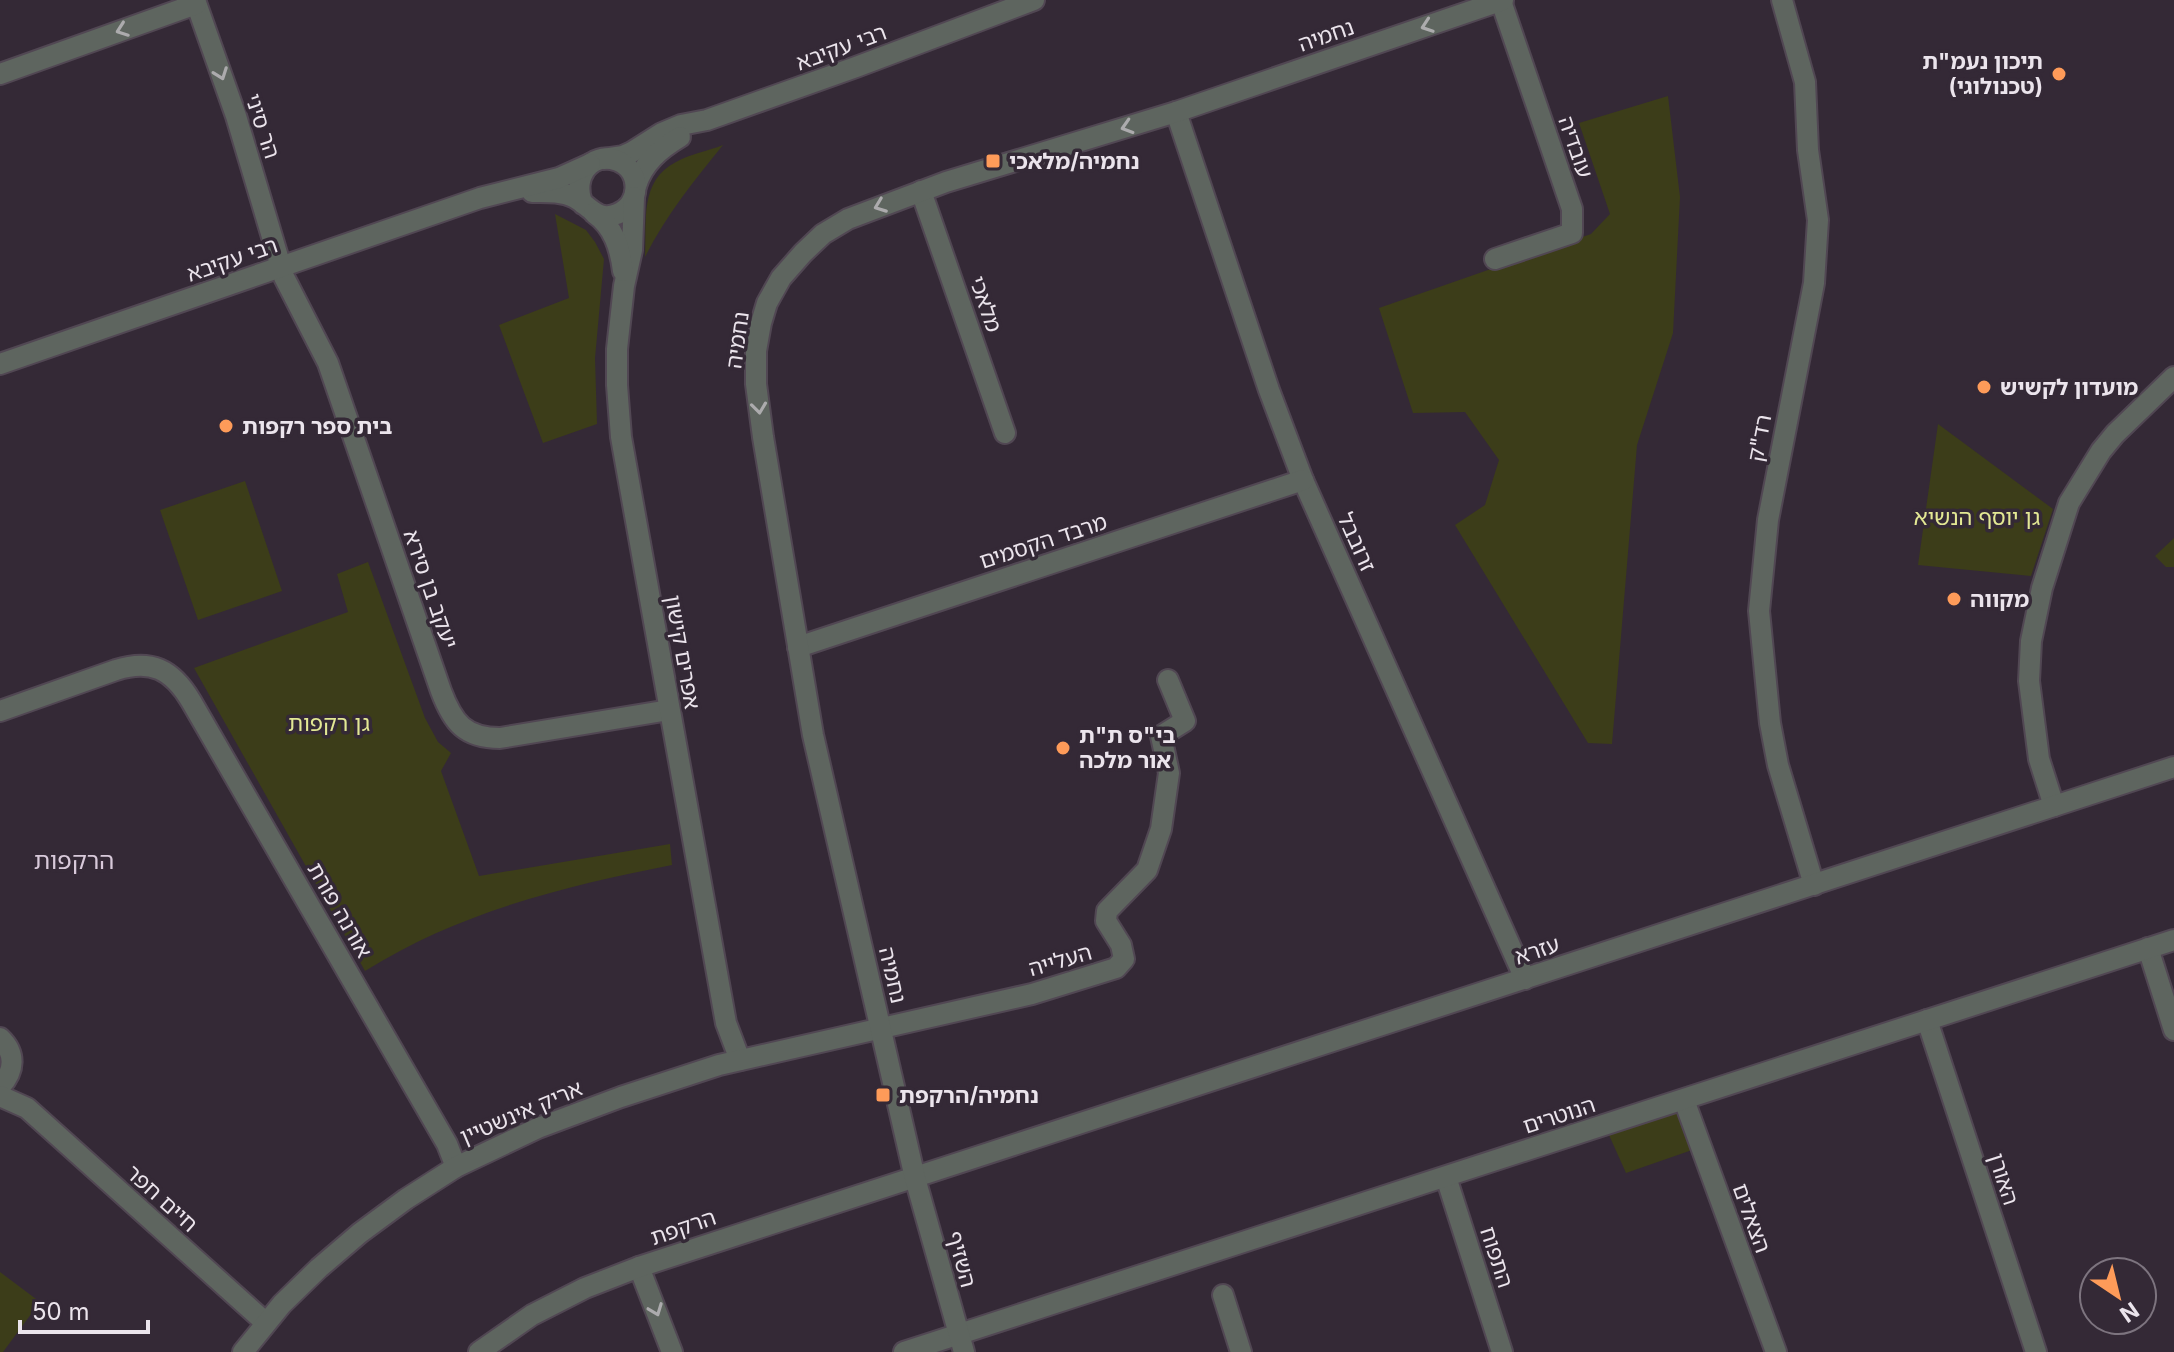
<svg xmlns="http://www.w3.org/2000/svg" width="2174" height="1352" font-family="Inter,'Noto Sans Hebrew',sans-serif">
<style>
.green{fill:#3c3d19}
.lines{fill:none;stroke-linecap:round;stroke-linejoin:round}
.minor-casing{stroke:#514753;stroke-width:24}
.minor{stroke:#5e655f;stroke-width:20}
.oneway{stroke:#acabad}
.poi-dot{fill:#fe9b59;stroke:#342936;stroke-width:3}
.labels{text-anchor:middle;stroke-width:7;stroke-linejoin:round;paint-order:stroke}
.street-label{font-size:22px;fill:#ebe4ec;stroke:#342936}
.poi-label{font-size:22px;font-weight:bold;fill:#ebe4ec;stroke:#342936;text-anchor:start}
.park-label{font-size:22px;fill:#e3e894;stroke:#342936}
.neighbourhood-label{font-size:24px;fill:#d8c9da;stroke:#342936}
</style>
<rect width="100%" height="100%" fill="#342936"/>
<!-- green -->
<g class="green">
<polygon points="1668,96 1680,197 1673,333 1637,445 1612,744 1588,743 1455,525 1485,505 1499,460 1465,412 1413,413 1379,308 1591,234 1610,214 1579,123"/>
<path d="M723,145c-29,36 -57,70 -78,112 2,-36 -6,-76 31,-95 14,-8 32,-11 47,-17z"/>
<polygon points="555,214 586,230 595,242 604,259 595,358 597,424 543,443 499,325 569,298"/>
<polygon points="1938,424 2053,509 2031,576 1918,565"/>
<polygon points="245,481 282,591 198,620 160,510"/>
<polygon points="2174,538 2174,567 2166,567 2155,556"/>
<path d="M368,562l57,156 13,24 13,11 -10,18 38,105 191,-32 2,21c-107,21 -213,47 -307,106l-171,-303 154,-56 -11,-38z"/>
<polygon points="1682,1108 1695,1149 1626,1173 1609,1135"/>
<polygon points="0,1272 40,1302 3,1352 0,1352"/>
</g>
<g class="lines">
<!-- minor casing -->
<g class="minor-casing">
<g id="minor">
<path d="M195,0l41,116 48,161 44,86 113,328c12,32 24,47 59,47l169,-28"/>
<polyline points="1782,0 1805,82 1808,150 1818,220 1814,283 1768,520 1759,611 1770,723 1778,765 1814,885"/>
<polyline points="0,74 196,4"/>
<polyline points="1176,112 1269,390 1303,480 1525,979"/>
<polyline points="603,159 623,156 632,152 662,133 681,125 707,120 856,67 1034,0"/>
<path d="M636,186c7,-23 24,-37 44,-49"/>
<polyline points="921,191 1005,433"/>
<path d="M532,192c13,0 30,-1 43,6 15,8 22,24 42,16 24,-9 25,-43 1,-53 -28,-11 -47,18 -35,43"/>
<polyline points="634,197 632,250 624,286 617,349 617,385 621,437 726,1023 740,1060"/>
<path d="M594,213c20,14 26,35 29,58"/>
<polyline points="1495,259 1572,233 1572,209 1501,1"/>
<polyline points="0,364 480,198 559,178 590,164"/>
<polyline points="798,647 1303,480"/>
<path d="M0,711l116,-41c35,-11 56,-1 75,31l256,443 9,23"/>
<polyline points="2054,806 2039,759 2029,681 2031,641 2042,588 2069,503 2101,451 2115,434 2174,377"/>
<polyline points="2148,948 2174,1030"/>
<polyline points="1927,1020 2036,1352"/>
<path d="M0,1038c16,15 15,33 0,49"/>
<polyline points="0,1096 27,1108 266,1323"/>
<polyline points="1684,1100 1776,1352"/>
<polyline points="1446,1177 1502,1352"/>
<polyline points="639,1267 672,1352"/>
<polyline points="1223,1295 1241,1352"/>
<polyline points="243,1352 282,1304 319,1268 360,1233 406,1199 456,1167 538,1128 621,1097 719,1065 1032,994 1116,968 1124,959 1121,945 1106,921 1107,911 1147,870 1161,829 1169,773 1161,736 1185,721 1168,680"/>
<polyline points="479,1352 532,1315 585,1288 639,1267 2174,767"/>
<polyline points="904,1352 2174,940"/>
<polyline points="964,1352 915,1178 813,735 763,437 756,384 756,351 761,323 767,303 781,278 803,253 823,234 848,219 946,182 1176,112 1503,0"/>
</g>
</g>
<!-- minor -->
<use href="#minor" class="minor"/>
</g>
<!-- one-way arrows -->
<defs><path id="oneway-chevron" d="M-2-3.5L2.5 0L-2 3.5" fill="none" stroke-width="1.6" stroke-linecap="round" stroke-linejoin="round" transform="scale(2)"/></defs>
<g class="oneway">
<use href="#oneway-chevron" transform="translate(1427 26) rotate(161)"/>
<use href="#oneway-chevron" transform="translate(122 30) rotate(160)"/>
<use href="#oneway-chevron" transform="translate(221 74) rotate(70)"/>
<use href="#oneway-chevron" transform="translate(1127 127) rotate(163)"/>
<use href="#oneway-chevron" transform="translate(880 206) rotate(159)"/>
<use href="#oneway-chevron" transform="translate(759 408) rotate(83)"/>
<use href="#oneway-chevron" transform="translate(656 1310) rotate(69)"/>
</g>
<!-- markers -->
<g class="poi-dot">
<circle cx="2059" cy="74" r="8"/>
<rect x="985" y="153" width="16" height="16" rx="4"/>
<circle cx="1984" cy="387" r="8"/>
<circle cx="226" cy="426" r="8"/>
<circle cx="1954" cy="599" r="8"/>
<circle cx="1063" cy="748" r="8"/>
<rect x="875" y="1087" width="16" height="16" rx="4"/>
</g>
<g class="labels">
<!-- street labels -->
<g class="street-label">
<text transform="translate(1326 35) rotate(-19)" y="8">נחמיה</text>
<text transform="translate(841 47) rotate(-20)" y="8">רבי עקיבא</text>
<text transform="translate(263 126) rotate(72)" y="8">הר סיני</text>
<text transform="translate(1576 147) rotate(71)" y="8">עובדיה</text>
<text transform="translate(232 259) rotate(-19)" y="8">רבי עקיבא</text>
<text transform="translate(986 304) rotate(71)" y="8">מלאכי</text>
<text transform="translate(737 340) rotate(-82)" y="8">נחמיה</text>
<text transform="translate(1759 438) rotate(-79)" y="8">רד"ק</text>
<text transform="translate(1043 541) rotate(-18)" y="8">מרבד הקסמים</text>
<text transform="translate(1357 542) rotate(66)" y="8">זרובבל</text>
<text transform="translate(431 589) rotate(71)" y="8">יעקב בן סירא</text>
<text transform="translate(683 652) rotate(80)" y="8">אפרים קישון</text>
<text transform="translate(340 910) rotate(60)" y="8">אורנה פורת</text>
<text transform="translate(1537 950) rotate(-18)" y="8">עזרא</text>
<text transform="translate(1060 960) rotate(-16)" y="8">העלייה</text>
<text transform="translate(893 975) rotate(77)" y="8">נחמיה</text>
<text transform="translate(521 1112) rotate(-23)" y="8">אריק אינשטיין</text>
<text transform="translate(1559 1115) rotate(-18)" y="8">הנוטרים</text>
<text transform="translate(2004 1179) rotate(72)" y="8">האורן</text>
<text transform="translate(162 1198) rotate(42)" y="8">חיים חפר</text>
<text transform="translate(1752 1218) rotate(70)" y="8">הצאלים</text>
<text transform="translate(683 1227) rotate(-19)" y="8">הרקפת</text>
<text transform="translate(1497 1257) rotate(72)" y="8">התפוח</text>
<text transform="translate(962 1259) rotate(75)" y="8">השזיף</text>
</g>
<!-- poi labels -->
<g class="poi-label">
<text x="2043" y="69" text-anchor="end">תיכון נעמ"ת<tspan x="2043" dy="25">(טכנולוגי)</tspan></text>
<text x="1009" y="169">נחמיה/מלאכי</text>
<text x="2000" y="395">מועדון לקשיש</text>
<text x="242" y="434">בית ספר רקפות</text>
<text x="1970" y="607">מקווה</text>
<text x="1079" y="743">בי"ס ת"ת<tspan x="1079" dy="25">אור מלכה</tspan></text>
<text x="899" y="1103">נחמיה/הרקפת</text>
</g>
<!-- park labels -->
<g class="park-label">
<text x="1977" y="525">גן יוסף הנשיא</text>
<text x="329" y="731">גן רקפות</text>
</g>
<!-- neighbourhood labels -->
<g class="neighbourhood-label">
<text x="74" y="869">הרקפות</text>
</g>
</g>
<!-- north arrow -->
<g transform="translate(2118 1296) rotate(145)"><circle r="38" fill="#342936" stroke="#7d747f" stroke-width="2"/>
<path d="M0-6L14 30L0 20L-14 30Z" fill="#fe9b59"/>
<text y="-12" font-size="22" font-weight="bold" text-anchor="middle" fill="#ebe4ec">N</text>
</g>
<!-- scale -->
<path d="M20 1320v12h128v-12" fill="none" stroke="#ebe4ec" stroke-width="4"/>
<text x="32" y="1320" font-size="24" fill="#ebe4ec" stroke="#342936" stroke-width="6" paint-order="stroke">50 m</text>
</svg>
